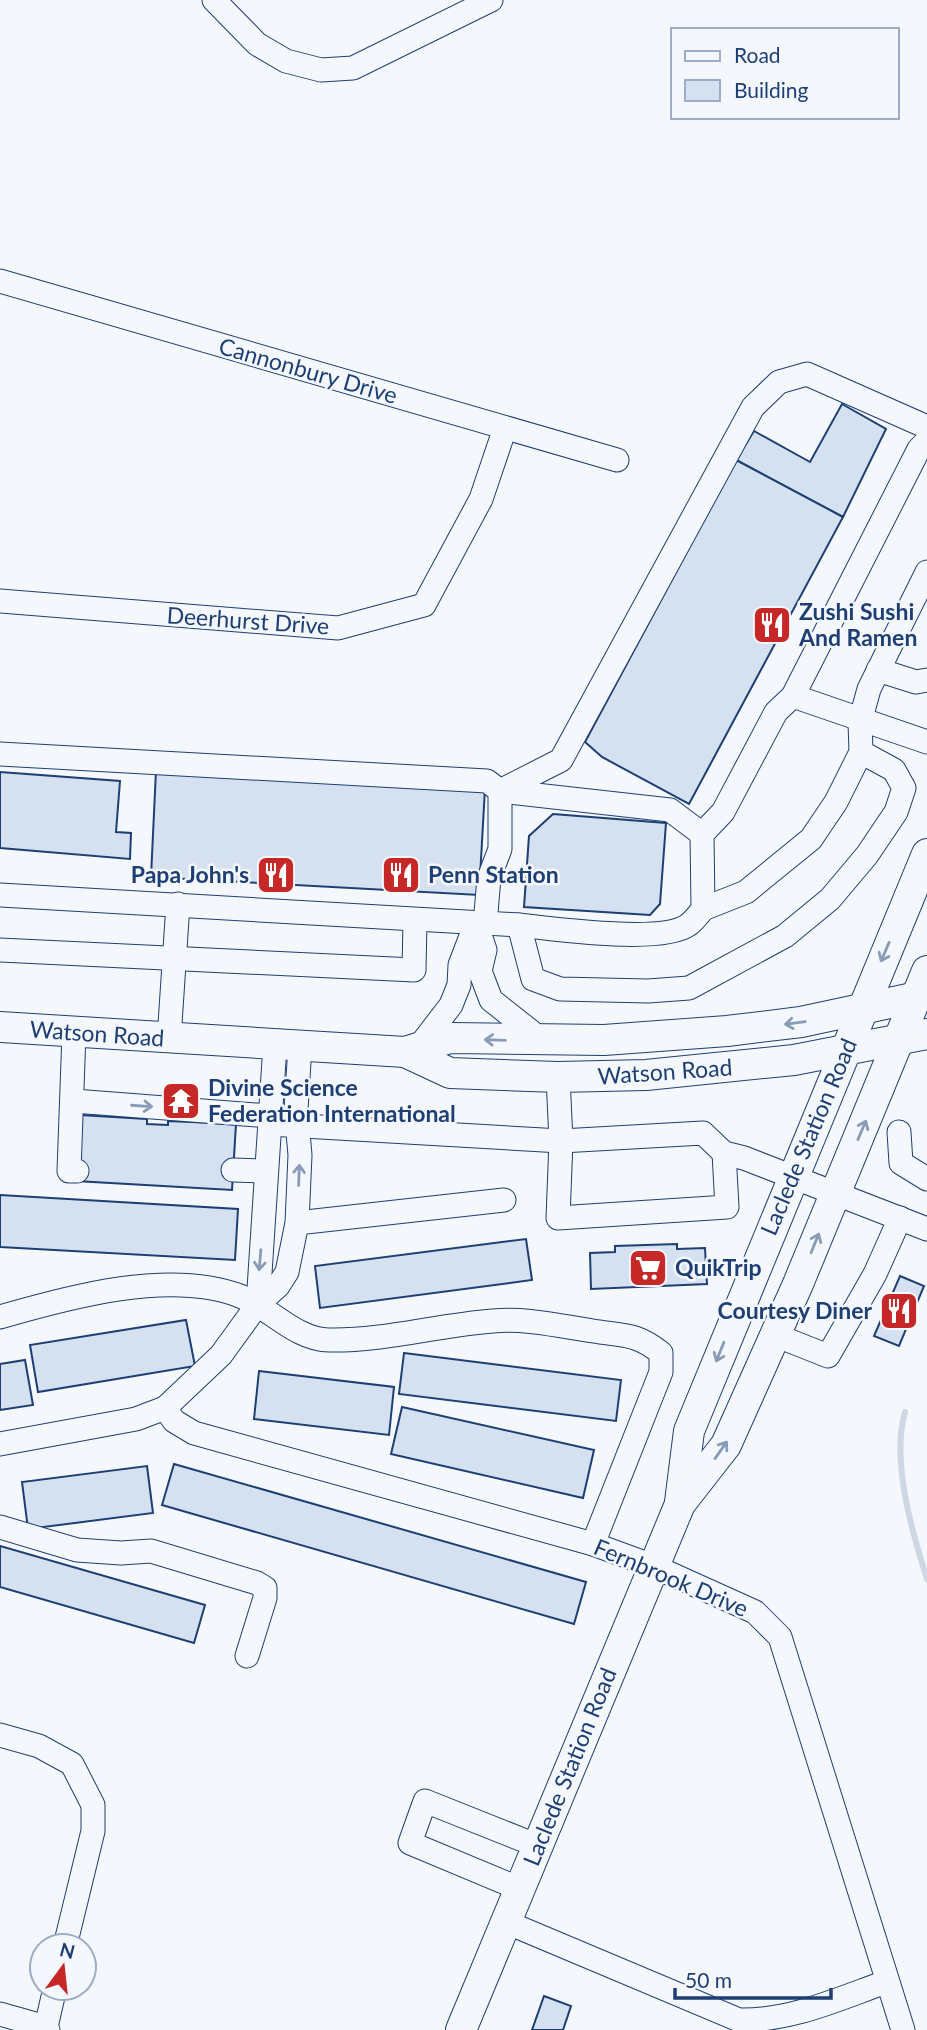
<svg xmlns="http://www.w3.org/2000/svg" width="927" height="2030" font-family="Lato,sans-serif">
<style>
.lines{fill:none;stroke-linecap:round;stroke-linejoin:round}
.stream{stroke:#cfd7e4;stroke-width:6}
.building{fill:#d5e0f0;stroke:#1d3f73;stroke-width:2}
.minor-casing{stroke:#1d3f73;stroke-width:25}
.major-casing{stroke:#1d3f73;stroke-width:32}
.minor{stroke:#f4f7fb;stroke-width:23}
.major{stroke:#f4f7fb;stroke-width:30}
.oneway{stroke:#889bb7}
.labels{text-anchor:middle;stroke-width:5;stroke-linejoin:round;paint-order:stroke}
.street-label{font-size:23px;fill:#1d3f73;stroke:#f4f7fb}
.poi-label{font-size:23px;font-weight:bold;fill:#1d3f73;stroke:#f4f7fb;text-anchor:start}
</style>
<rect width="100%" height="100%" fill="#f4f7fb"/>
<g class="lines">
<!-- stream -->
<path class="stream" d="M905,1412c-14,48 7,120 22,167"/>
</g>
<!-- building -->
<g class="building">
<polygon points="842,404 886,429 843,517 736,460 754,431 810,462"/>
<polygon points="736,460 843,517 689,804 602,757 585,742"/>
<polygon points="156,770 485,788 479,895 151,877"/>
<polygon points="0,772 120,781 116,832 131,833 130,859 0,848"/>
<polygon points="553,814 666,823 660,904 650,915 524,907 529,836"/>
<polygon points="80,1115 147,1119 147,1124 168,1125 168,1121 236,1124 232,1190 76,1181"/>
<polygon points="0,1195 238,1209 235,1260 0,1247"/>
<polygon points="526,1239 532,1280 320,1308 315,1266"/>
<polygon points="677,1244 677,1249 705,1248 707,1284 591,1289 590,1253 615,1252 615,1246"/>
<polygon points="900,1276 924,1286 899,1346 874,1336"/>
<polygon points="186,1320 195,1366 38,1392 30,1345"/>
<polygon points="404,1353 621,1380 616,1421 399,1394"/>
<polygon points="25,1360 33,1405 0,1410 0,1364"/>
<polygon points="259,1371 394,1387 389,1435 254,1419"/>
<polygon points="402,1407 594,1450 583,1498 391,1454"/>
<polygon points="174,1464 586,1582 574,1624 162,1505"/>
<polygon points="147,1466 153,1513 28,1529 22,1482"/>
<polygon points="0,1546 205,1605 194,1643 0,1587"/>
<polygon points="544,1996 571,2006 563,2030 532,2030"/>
</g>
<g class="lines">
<!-- minor casing -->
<g class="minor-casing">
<g id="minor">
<polyline points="214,0 257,44 286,61 321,70 353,68 491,0"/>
<polyline points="0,281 617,460"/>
<polyline points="0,601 338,628 424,605 481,499 505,428"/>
<polyline points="878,670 916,682 927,680"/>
<polyline points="793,696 919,449 927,441"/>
<polyline points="0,754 487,781 500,791 500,849 489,878 485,924"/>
<polyline points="500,791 561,760 753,407 779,382 807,374 927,427"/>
<polyline points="500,791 670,810 702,834"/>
<path d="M0,895l519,30c34,4 143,19 169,0 6,-4 11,-11 15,-16l-1,-75 21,-22 53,-100 17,-16 134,46"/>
<polyline points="703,909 746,892 811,839 836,802 861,752"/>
<polyline points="476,923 485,950 480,971 491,1000 543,1041"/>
<polyline points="519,925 533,979 560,989 648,991 689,988 785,936 830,899 867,855 896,812 904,788 894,770 861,752 860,722 869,689 927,572"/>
<polyline points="0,950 414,970 415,920"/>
<polyline points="74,1033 69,1171 77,1171"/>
<polyline points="169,1039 178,904"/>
<polyline points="418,1048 451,1005 459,985 460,965 476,923"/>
<polyline points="558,1077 561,1141 558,1218 727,1207 724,1153"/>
<polyline points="74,1101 270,1116"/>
<polyline points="269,1124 561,1141 703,1133 724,1153 744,1158 927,1229"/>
<polyline points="899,1132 901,1163 927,1179"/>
<polyline points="233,1170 266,1171"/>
<polyline points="297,1223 504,1200"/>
<polyline points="258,1304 275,1045"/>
<path d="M0,1317c69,-20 170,-48 240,-21 29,11 56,44 89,44 55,1 109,-15 164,-19 33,-3 67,5 100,10 31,5 43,2 68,22v19l-68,172"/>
<polyline points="775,1335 828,1356 875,1274 900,1218"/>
<polyline points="165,1408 174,1421 194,1433 593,1544 653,1566 755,1612 780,1637 903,2030"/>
<polyline points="0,1444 136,1419 165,1408 221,1355 258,1304 278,1286 287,1272 297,1223 300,1155 296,1110 300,1046"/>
<polyline points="0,1527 77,1550 121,1553 151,1551 257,1583 265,1588 265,1598 247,1656"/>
<polyline points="0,1735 39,1746 72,1764 93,1805 93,1831 65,1946"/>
<polyline points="520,1889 410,1843 425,1801 538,1846"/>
<path d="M506,1922l233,98c52,1 99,-21 147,-38"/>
<polyline points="0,2014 46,2027"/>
<polyline points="48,2030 46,2027 55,1988"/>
</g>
</g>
<!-- major casing -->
<g class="major-casing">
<g id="major">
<polyline points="0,1027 405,1052 450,1038 604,1040 727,1031 801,1022 927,995"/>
<polyline points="405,1052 450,1073 558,1077 646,1075 794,1060 927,1034"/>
<polyline points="680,1502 689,1431 927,854"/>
<polyline points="461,2030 680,1504 726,1445 798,1284 927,971"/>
</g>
</g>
<!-- minor -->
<use href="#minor" class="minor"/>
<!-- major -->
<use href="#major" class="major"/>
</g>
<!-- one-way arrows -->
<defs><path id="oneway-shaft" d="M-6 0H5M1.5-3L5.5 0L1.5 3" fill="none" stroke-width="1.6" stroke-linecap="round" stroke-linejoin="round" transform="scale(1.75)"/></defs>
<g class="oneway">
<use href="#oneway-shaft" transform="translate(885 952) rotate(113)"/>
<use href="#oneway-shaft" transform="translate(795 1023) rotate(172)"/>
<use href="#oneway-shaft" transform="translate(495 1040) rotate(-178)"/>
<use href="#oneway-shaft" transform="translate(142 1106) rotate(4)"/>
<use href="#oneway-shaft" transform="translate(862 1130) rotate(-67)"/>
<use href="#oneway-shaft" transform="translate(299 1175) rotate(-88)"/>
<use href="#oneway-shaft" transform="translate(815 1243) rotate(-68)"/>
<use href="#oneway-shaft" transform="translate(260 1260) rotate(95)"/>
<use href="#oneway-shaft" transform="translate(720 1352) rotate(112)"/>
<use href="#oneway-shaft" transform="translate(721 1450) rotate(-55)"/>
</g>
<!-- icons -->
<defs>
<g id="restaurant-square" transform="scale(2.0125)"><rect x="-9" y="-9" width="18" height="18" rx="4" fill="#c62828" stroke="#f4f7fb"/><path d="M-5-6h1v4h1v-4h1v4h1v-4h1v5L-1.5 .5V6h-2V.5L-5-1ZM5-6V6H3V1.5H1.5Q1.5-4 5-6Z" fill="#fff"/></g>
<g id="temple-square" transform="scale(2.0125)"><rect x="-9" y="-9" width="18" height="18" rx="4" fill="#c62828" stroke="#f4f7fb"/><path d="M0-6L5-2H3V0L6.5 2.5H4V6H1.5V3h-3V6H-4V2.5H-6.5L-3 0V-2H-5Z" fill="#fff"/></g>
<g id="supermarket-square" transform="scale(2.0125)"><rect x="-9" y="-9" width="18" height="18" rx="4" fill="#c62828" stroke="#f4f7fb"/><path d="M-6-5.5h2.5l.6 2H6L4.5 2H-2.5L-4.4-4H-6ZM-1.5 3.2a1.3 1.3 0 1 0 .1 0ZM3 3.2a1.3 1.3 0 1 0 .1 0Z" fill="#fff"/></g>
</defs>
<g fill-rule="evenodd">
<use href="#restaurant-square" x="772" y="625"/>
<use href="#restaurant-square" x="276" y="875"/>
<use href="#restaurant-square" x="401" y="875"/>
<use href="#temple-square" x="181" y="1101"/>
<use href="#supermarket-square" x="648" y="1268"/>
<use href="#restaurant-square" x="899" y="1311"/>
</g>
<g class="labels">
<!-- street labels -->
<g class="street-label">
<text transform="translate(308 371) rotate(16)" y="8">Cannonbury Drive</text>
<text transform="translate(248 621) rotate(4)" y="8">Deerhurst Drive</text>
<text transform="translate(97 1034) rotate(4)" y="8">Watson Road</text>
<text transform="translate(665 1072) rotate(-4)" y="8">Watson Road</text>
<text transform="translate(809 1137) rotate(-67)" y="8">Laclede Station Road</text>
<text transform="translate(671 1578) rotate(23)" y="8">Fernbrook Drive</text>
<text transform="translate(570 1767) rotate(-68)" y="8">Laclede Station Road</text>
</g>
<!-- poi labels -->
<g class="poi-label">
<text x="799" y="620">Zushi Sushi<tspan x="799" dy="26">And Ramen</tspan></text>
<text x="249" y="883" text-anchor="end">Papa John's</text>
<text x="428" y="883">Penn Station</text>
<text x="208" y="1096">Divine Science<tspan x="208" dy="26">Federation International</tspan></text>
<text x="675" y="1276">QuikTrip</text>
<text x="872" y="1319" text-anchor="end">Courtesy Diner</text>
</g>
</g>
<!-- legend -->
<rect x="671" y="28" width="228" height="91" fill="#f4f7fb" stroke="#9eadc5" stroke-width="2"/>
<rect x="685" y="51" width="35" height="10" fill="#f4f7fb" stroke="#9eadc5" stroke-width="2"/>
<text x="734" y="63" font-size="21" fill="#1d3f73">Road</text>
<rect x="685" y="80" width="35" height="21" fill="#d5e0f0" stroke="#9eadc5" stroke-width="2"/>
<text x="734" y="98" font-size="21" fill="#1d3f73">Building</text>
<!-- north arrow -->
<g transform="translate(63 1967) rotate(15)"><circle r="33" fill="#f4f7fb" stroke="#9eadc5" stroke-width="2"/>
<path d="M0-5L12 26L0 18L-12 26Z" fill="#c62828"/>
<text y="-10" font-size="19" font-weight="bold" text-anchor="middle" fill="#1d3f73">N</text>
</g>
<!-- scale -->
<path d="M675 1988v10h156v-10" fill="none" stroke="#1d3f73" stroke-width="3.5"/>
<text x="685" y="1988" font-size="21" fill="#1d3f73" stroke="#f4f7fb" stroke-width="5" paint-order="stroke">50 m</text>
</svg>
